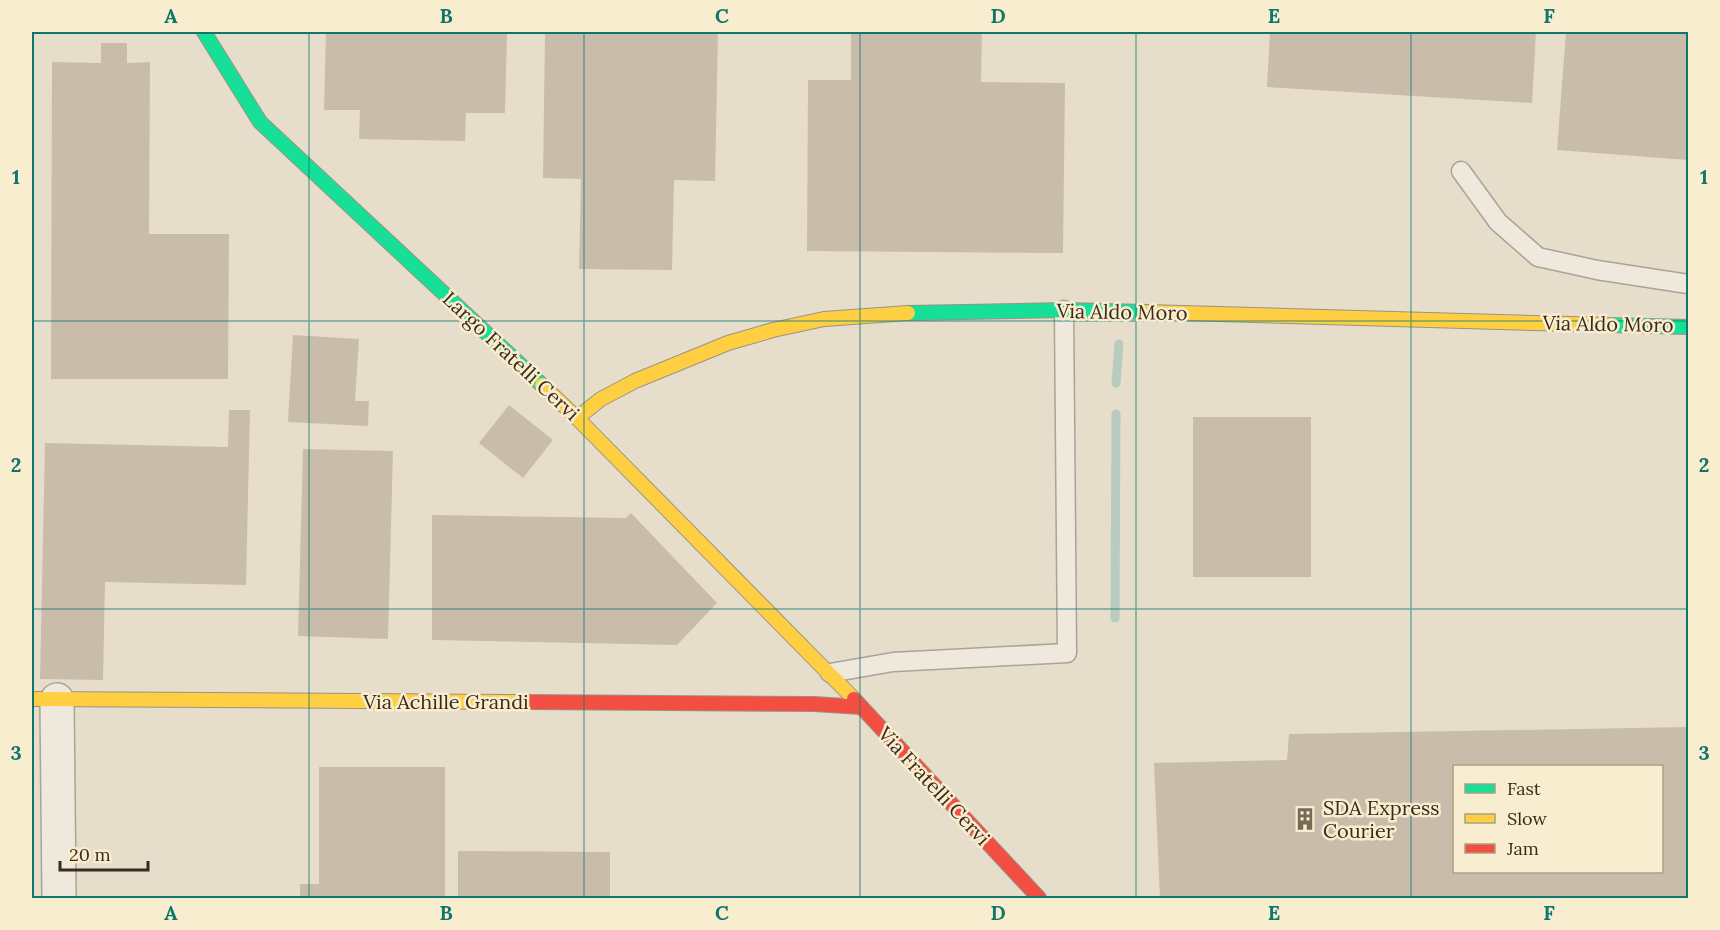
<svg xmlns="http://www.w3.org/2000/svg" width="1720" height="930" font-family="Lora,serif">
<style>
.lines{fill:none;stroke-linecap:round;stroke-linejoin:round}
.stream{stroke:#b7cbbf;stroke-width:9}
.building{fill:#cabcab;fill-rule:evenodd}
.lane-casing{stroke:#aba395;stroke-width:21}
.street-casing{stroke:#aba395;stroke-width:36}
.fast-casing{stroke:#9b9284;stroke-width:16}
.slow-casing{stroke:#9b9284;stroke-width:16}
.jam-casing{stroke:#9b9284;stroke-width:16}
.lane{stroke:#eee8dd;stroke-width:18}
.street{stroke:#eee8dd;stroke-width:33}
.fast{stroke:#16e098;stroke-width:14}
.slow{stroke:#ffcf43;stroke-width:14}
.jam{stroke:#f24e42;stroke-width:14}
.grid{fill:none;stroke:#0f766e;stroke-width:1.5;stroke-opacity:0.55}
.labels{text-anchor:middle;stroke-width:5;stroke-linejoin:round;paint-order:stroke}
.street-label{font-size:20px;fill:#3b2b1c;stroke:#f9edcf}
.poi-label{font-size:20px;fill:#3b2b1c;stroke:#f9edcf;text-anchor:start}
.neatline{fill:none;stroke:#0f766e;stroke-width:2}
.grid-label{font-size:20px;text-anchor:middle;font-weight:bold;fill:#0f766e}
</style>
<rect width="100%" height="100%" fill="#e6decb"/>
<g class="lines">
<!-- stream -->
<g class="stream">
<polyline points="1116,383 1119,344"/>
<polyline points="1115,618 1116,414"/>
</g>
</g>
<!-- building -->
<g class="building">
<polygon points="326,32 507,32 505,113 466,113 465,141 359,139 360,110 324,110"/>
<polygon points="545,32 718,32 715,181 674,180 672,270 579,269 581,179 543,178"/>
<polygon points="851,32 982,32 981,82 1065,83 1063,253 807,251 808,80 851,80"/>
<polygon points="1270,32 1536,32 1532,103 1267,87"/>
<polygon points="1566,32 1688,32 1688,160 1557,150"/>
<polygon points="101,43 127,43 127,63 150,62 149,234 229,234 228,379 51,379 52,62 101,63"/>
<polygon points="293,335 359,339 355,401 369,401 368,426 288,422"/>
<polygon points="509,405 553,440 523,478 479,443"/>
<polygon points="229,410 250,410 246,585 105,582 103,680 40,679 45,443 228,447"/>
<rect x="1193" y="417" width="118" height="160"/>
<polygon points="303,449 393,451 388,639 298,636"/>
<polygon points="631,513 717,603 677,645 432,640 432,515 626,518"/>
<path d="M1688,727v171h-528l-6,-135 133,-3 2,-26zM1454,766h208v106h-208z"/>
<polygon points="319,767 445,767 445,898 300,898 300,884 319,884"/>
<polygon points="458,851 610,852 610,898 458,898"/>
</g>
<g class="lines">
<!-- lane casing -->
<g class="lane-casing">
<g id="lane">
<polyline points="1461,171 1498,222 1538,257 1597,270 1688,284"/>
<polyline points="830,673 893,662 1067,653 1064,310"/>
</g>
</g>
<!-- street casing -->
<g class="street-casing">
<polyline id="street" points="57,700 59,898"/>
</g>
<!-- fast casing -->
<g class="fast-casing">
<g id="fast">
<polyline points="204,32 260,122 542,385"/>
<polyline points="908,313 1064,310 1147,312"/>
<polyline points="1608,325 1688,327"/>
</g>
</g>
<!-- slow casing -->
<g class="slow-casing">
<g id="slow">
<polyline points="1147,312 1608,325"/>
<polyline points="542,385 577,418 854,699"/>
<polyline points="577,418 601,399 635,381 728,343 773,330 824,319 908,313"/>
<polyline points="32,699 527,702"/>
</g>
</g>
<!-- jam casing -->
<g class="jam-casing">
<g id="jam">
<polyline points="854,699 1039,898"/>
<polyline points="527,702 814,704 861,707"/>
</g>
</g>
<!-- lane -->
<use href="#lane" class="lane"/>
<!-- street -->
<use href="#street" class="street"/>
<!-- fast -->
<use href="#fast" class="fast"/>
<!-- slow -->
<use href="#slow" class="slow"/>
<!-- jam -->
<use href="#jam" class="jam"/>
</g>
<!-- grid -->
<path class="grid" d="M309,32v866M584,32v866M860,32v866M1136,32v866M1411,32v866M32,321h1656M32,609h1656"/>
<!-- icons -->
<defs>
<g id="building-bare" transform="scale(1.8)"><path d="M-4-6H4V6H1V3H-1V6H-4ZM-2.5-4.3h1.7v1.8h-1.7ZM.8-4.3h1.7v1.8H.8ZM-2.5-1h1.7V.8h-1.7ZM.8-1h1.7V.8H.8Z" fill="#776a59" stroke="#f9edcf" stroke-width="2.5" paint-order="stroke"/></g>
</defs>
<g fill-rule="evenodd">
<use href="#building-bare" x="1305" y="819"/>
</g>
<g class="labels">
<!-- street labels -->
<g class="street-label">
<text transform="translate(1122 312) rotate(1)" y="7">Via Aldo Moro</text>
<text transform="translate(1608 324) rotate(1)" y="7">Via Aldo Moro</text>
<text transform="translate(511 356) rotate(43)" y="7">Largo Fratelli Cervi</text>
<text x="446" y="709">Via Achille Grandi</text>
<text transform="translate(934 786) rotate(47)" y="7">Via Fratelli Cervi</text>
</g>
<!-- poi labels -->
<g class="poi-label">
<text x="1323" y="815">SDA Express<tspan x="1323" dy="23">Courier</tspan></text>
</g>
</g>
<!-- border -->
<rect width="1720" height="930" fill="none" stroke="#f9edcf" stroke-width="66"/>
<!-- legend -->
<rect x="1453" y="765" width="210" height="108" fill="#f9edcf" stroke="#ad9f87" stroke-width="1.5"/>
<rect x="1465" y="784" width="30" height="9" fill="#16e098" stroke="#ad9f87" stroke-width="1.5"/>
<text x="1507" y="795" font-size="18" fill="#3b2b1c">Fast</text>
<rect x="1465" y="814" width="30" height="9" fill="#ffcf43" stroke="#ad9f87" stroke-width="1.5"/>
<text x="1507" y="825" font-size="18" fill="#3b2b1c">Slow</text>
<rect x="1465" y="844" width="30" height="9" fill="#f24e42" stroke="#ad9f87" stroke-width="1.5"/>
<text x="1507" y="855" font-size="18" fill="#3b2b1c">Jam</text>
<!-- scale -->
<path d="M60 861v9h88v-9" fill="none" stroke="#3b2b1c" stroke-width="3"/>
<text x="69" y="861" font-size="18" fill="#3b2b1c" stroke="#f9edcf" stroke-width="4.5" paint-order="stroke">20 m</text>
<rect x="33" y="33" width="1654" height="864" class="neatline"/>
<g class="grid-label">
<text x="171" y="23">A</text>
<text x="446" y="23">B</text>
<text x="722" y="23">C</text>
<text x="998" y="23">D</text>
<text x="1274" y="23">E</text>
<text x="1549" y="23">F</text>
<text x="16" y="184">1</text>
<text x="1704" y="184">1</text>
<text x="16" y="472">2</text>
<text x="1704" y="472">2</text>
<text x="16" y="760">3</text>
<text x="1704" y="760">3</text>
<text x="171" y="920">A</text>
<text x="446" y="920">B</text>
<text x="722" y="920">C</text>
<text x="998" y="920">D</text>
<text x="1274" y="920">E</text>
<text x="1549" y="920">F</text>
</g>
</svg>
